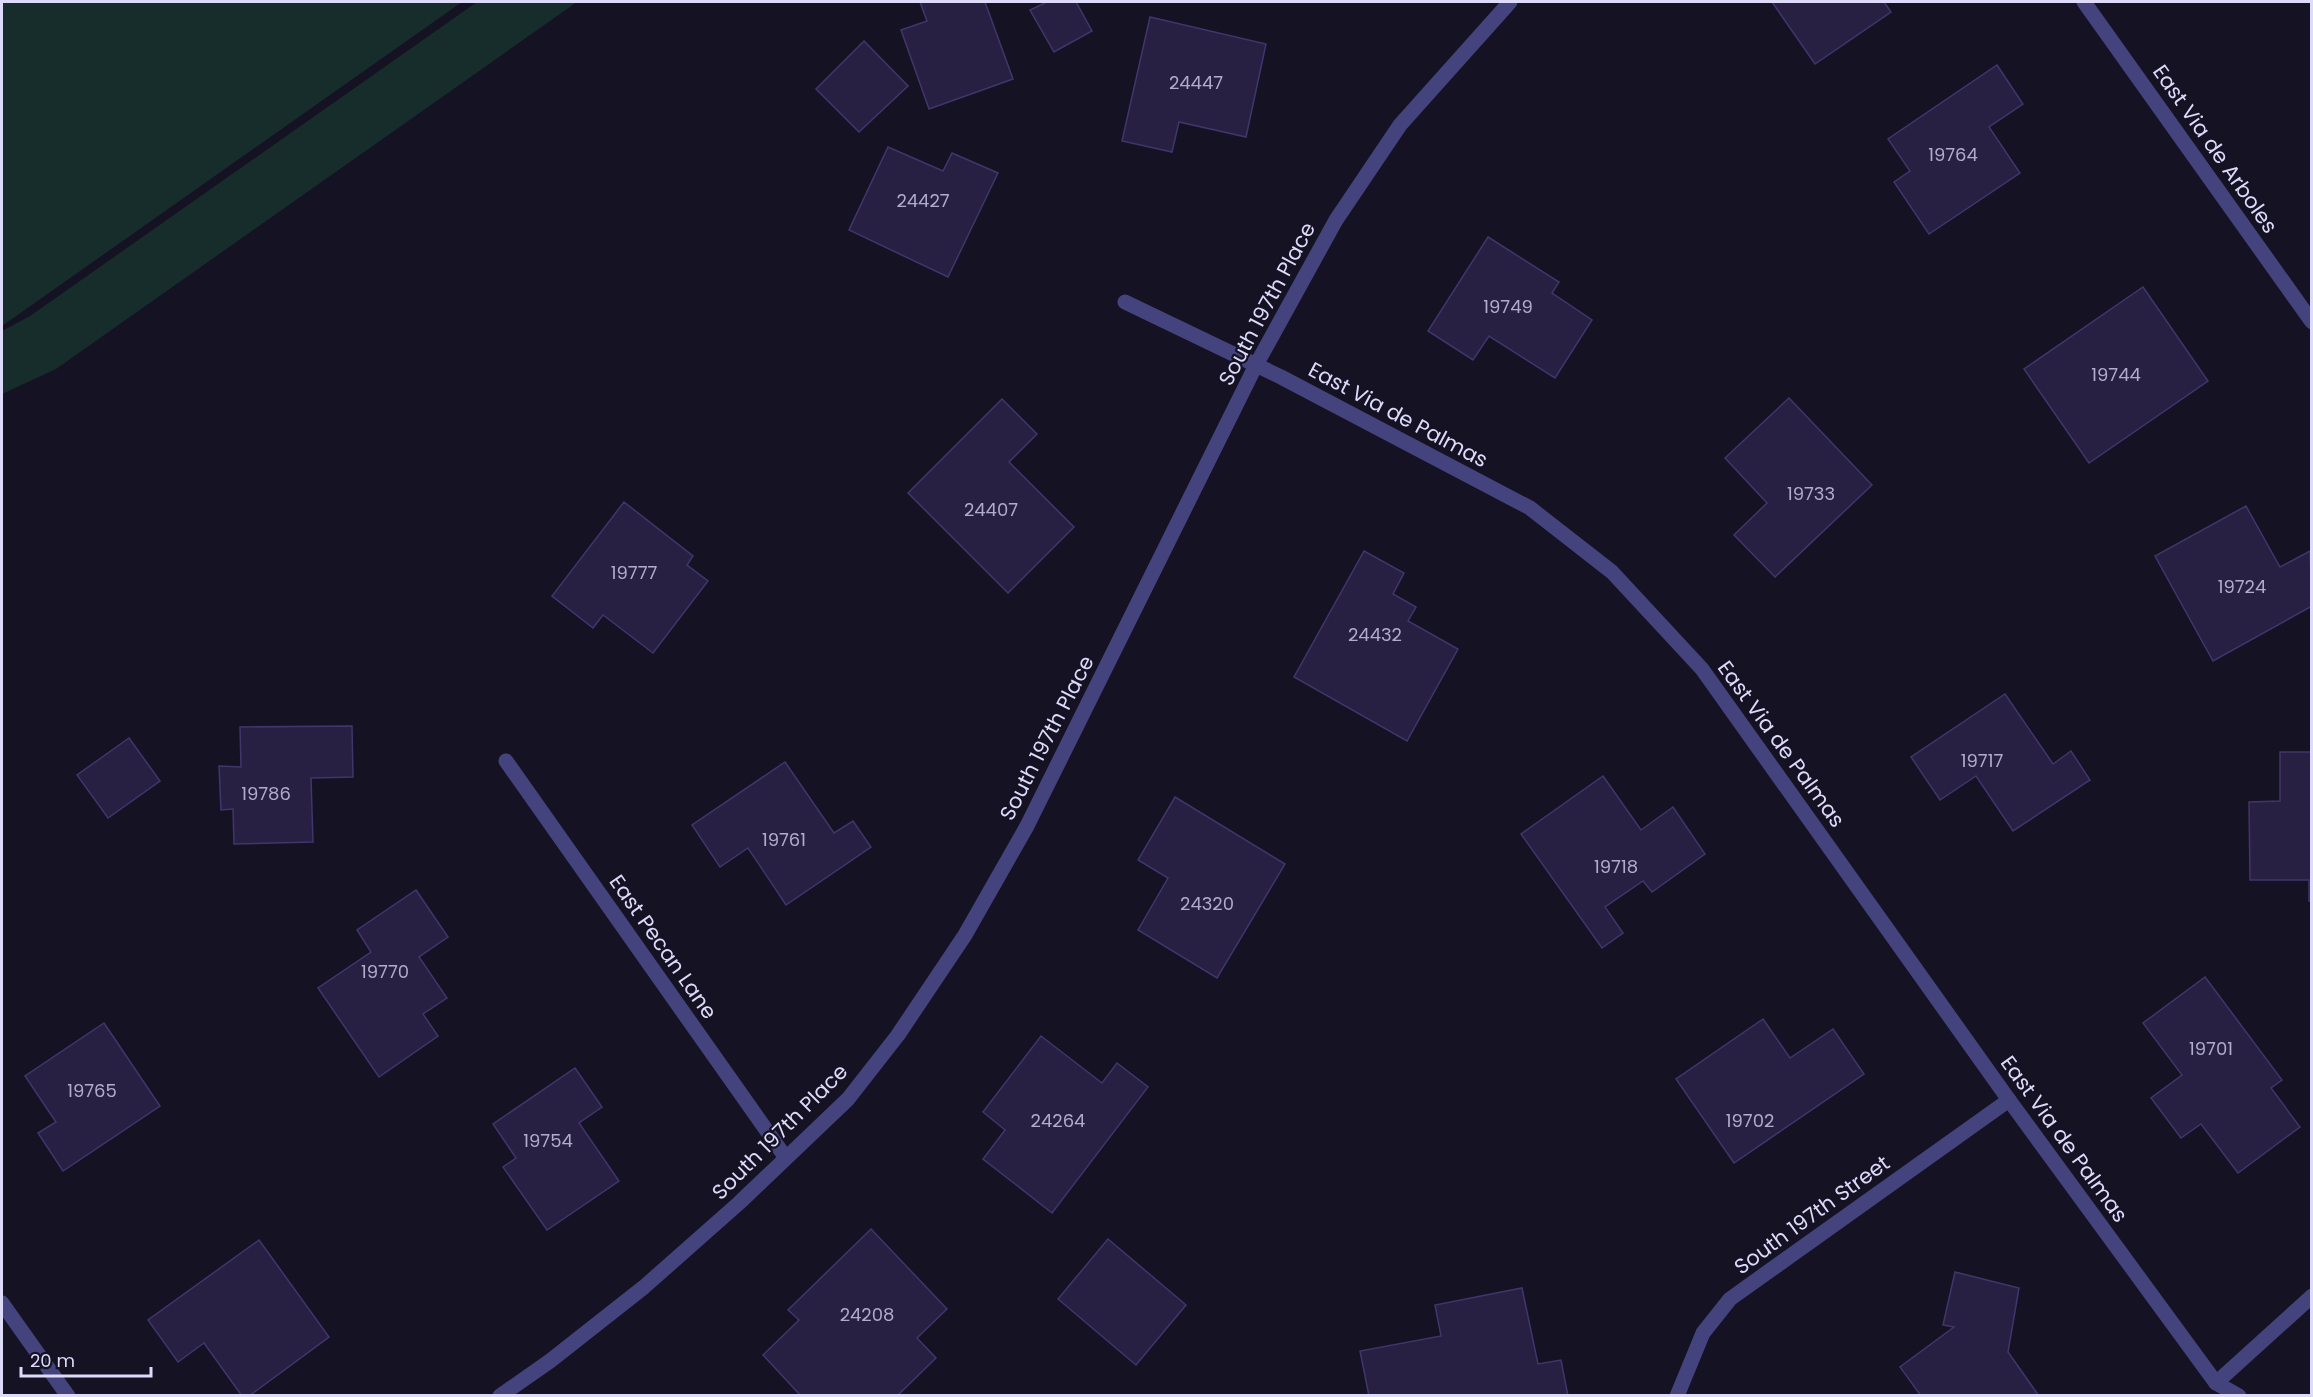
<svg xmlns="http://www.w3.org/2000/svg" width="2313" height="1397" font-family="Poppins,sans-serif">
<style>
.green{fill:#162d2c}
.building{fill:#272043;stroke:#40366b;stroke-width:1.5}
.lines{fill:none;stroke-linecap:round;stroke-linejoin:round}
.street{stroke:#45437d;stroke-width:15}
.labels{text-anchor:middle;stroke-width:4.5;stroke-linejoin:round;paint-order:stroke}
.number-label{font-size:18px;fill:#b0accc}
.street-label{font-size:21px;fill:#dddafa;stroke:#151224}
</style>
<rect width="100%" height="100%" fill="#151224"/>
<!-- green -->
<g class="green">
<polygon points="2,2 462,2 2,326"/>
<polygon points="477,2 577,2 56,369 2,394 2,331 30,316"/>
</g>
<!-- building -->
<g class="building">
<polygon points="920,2 985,2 1013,79 929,109 901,30 927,21"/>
<polygon points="1047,2 1076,2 1092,31 1054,52 1030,10"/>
<polygon points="1772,2 1884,2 1891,12 1815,64"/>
<polygon points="1150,17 1266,44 1246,137 1179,122 1172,152 1122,141"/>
<polygon points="864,41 908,86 859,132 816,89"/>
<polygon points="1997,65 2023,104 1989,127 2020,173 1929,234 1894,182 1910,171 1888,139"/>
<polygon points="888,147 943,171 952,153 998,173 948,277 849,230"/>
<polygon points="1488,237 1559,282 1552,293 1592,320 1555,378 1489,336 1473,360 1428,331"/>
<polygon points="2143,287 2208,381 2089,463 2024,369"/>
<polygon points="1789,398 1872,485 1775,577 1734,535 1767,503 1725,458"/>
<polygon points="1002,399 1037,434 1009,462 1074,527 1008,593 908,493"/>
<polygon points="624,502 693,556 687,565 708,581 653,653 603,615 593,628 552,596"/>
<polygon points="2246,506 2280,567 2310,551 2312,606 2213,661 2155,556"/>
<polygon points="1364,551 1404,573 1393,594 1416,607 1408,621 1458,649 1407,741 1294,677"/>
<polygon points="2005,694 2053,764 2071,751 2090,780 2013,831 1976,776 1940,800 1911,757"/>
<polygon points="352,726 353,777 311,778 313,842 234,844 233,809 221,810 219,766 241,767 240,727"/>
<polygon points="129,738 160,781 108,818 77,775"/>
<polygon points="2280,752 2312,752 2312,901 2309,901 2309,880 2250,880 2249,802 2280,801"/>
<polygon points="785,762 834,833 853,821 871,847 786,905 748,848 720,867 692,825"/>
<polygon points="1603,776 1641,830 1673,807 1705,854 1652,892 1643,881 1605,907 1623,933 1602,948 1521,834"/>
<polygon points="1175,797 1285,864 1217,978 1138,930 1168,878 1138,860"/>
<polygon points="416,890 448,937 419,957 447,998 423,1014 438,1036 379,1077 318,988 371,952 357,930"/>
<polygon points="2205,977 2282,1080 2271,1088 2300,1127 2238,1173 2201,1124 2181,1138 2151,1098 2182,1075 2143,1023"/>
<polygon points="1763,1019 1790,1058 1833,1029 1864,1074 1734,1163 1676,1079"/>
<polygon points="104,1023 160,1106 63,1171 38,1133 56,1122 25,1076"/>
<polygon points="1041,1036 1102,1083 1117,1063 1148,1087 1052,1213 983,1159 1005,1130 983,1112"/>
<polygon points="575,1068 602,1107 579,1123 619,1181 547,1230 503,1167 516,1158 493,1124"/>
<polygon points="871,1229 947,1309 917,1338 936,1358 897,1396 801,1396 763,1355 799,1320 788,1310"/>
<polygon points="1108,1239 1186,1305 1136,1365 1058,1299"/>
<polygon points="259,1240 329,1337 249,1396 242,1396 204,1343 178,1362 148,1320"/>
<polygon points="1955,1272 2019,1288 2008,1352 2039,1396 1921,1396 1900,1367 1954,1327 1943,1325"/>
<polygon points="1522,1288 1538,1364 1561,1360 1568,1396 1369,1396 1360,1351 1441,1336 1435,1305"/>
</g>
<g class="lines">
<!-- street -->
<g class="street">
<polyline points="2084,2 2312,322"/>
<polyline points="1125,302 1281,377 1530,508 1612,572 1702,669 2009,1100 2216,1383 2239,1396"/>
<polyline points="506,761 786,1158"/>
<polyline points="2,1303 68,1396"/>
<polyline points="2216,1383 2312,1296"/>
<polyline points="500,1396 550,1361 644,1287 739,1203 848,1099 898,1035 965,935 1027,826 1256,365 1336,220 1400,125 1510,2"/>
<polyline points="1677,1396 1703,1333 1730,1299 2009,1100"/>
</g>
</g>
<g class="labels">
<!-- number labels -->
<g class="number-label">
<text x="1196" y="89">24447</text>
<text x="1953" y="161">19764</text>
<text x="923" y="207">24427</text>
<text x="1508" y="313">19749</text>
<text x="2116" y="381">19744</text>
<text x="1811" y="500">19733</text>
<text x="991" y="516">24407</text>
<text x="634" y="579">19777</text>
<text x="2242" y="593">19724</text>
<text x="1375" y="641">24432</text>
<text x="1982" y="767">19717</text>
<text x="266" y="800">19786</text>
<text x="784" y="846">19761</text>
<text x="1616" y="873">19718</text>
<text x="1207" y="910">24320</text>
<text x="385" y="978">19770</text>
<text x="2211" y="1055">19701</text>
<text x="92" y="1097">19765</text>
<text x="1058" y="1127">24264</text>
<text x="1750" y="1127">19702</text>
<text x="548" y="1147">19754</text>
<text x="867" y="1321">24208</text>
</g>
<!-- street labels -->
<g class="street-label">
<text transform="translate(2215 149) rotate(55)" y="7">East Via de Arboles</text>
<text transform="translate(1267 304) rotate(-62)" y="7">South 197th Place</text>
<text transform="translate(1398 415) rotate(28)" y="7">East Via de Palmas</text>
<text transform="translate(1047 738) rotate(-63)" y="7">South 197th Place</text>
<text transform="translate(1781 744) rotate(54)" y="7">East Via de Palmas</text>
<text transform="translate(663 947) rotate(55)" y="7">East Pecan Lane</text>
<text transform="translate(780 1132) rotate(-45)" y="7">South 197th Place</text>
<text transform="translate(2064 1139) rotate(54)" y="7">East Via de Palmas</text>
<text transform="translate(1812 1215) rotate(-36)" y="7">South 197th Street</text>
</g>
</g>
<!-- border -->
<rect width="2313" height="1397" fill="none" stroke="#dddafa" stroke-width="6"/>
<!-- scale -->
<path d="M21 1367v9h130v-9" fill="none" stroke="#dddafa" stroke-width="3"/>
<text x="30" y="1367" font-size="18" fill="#dddafa" stroke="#151224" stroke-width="4.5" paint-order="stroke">20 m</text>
</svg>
